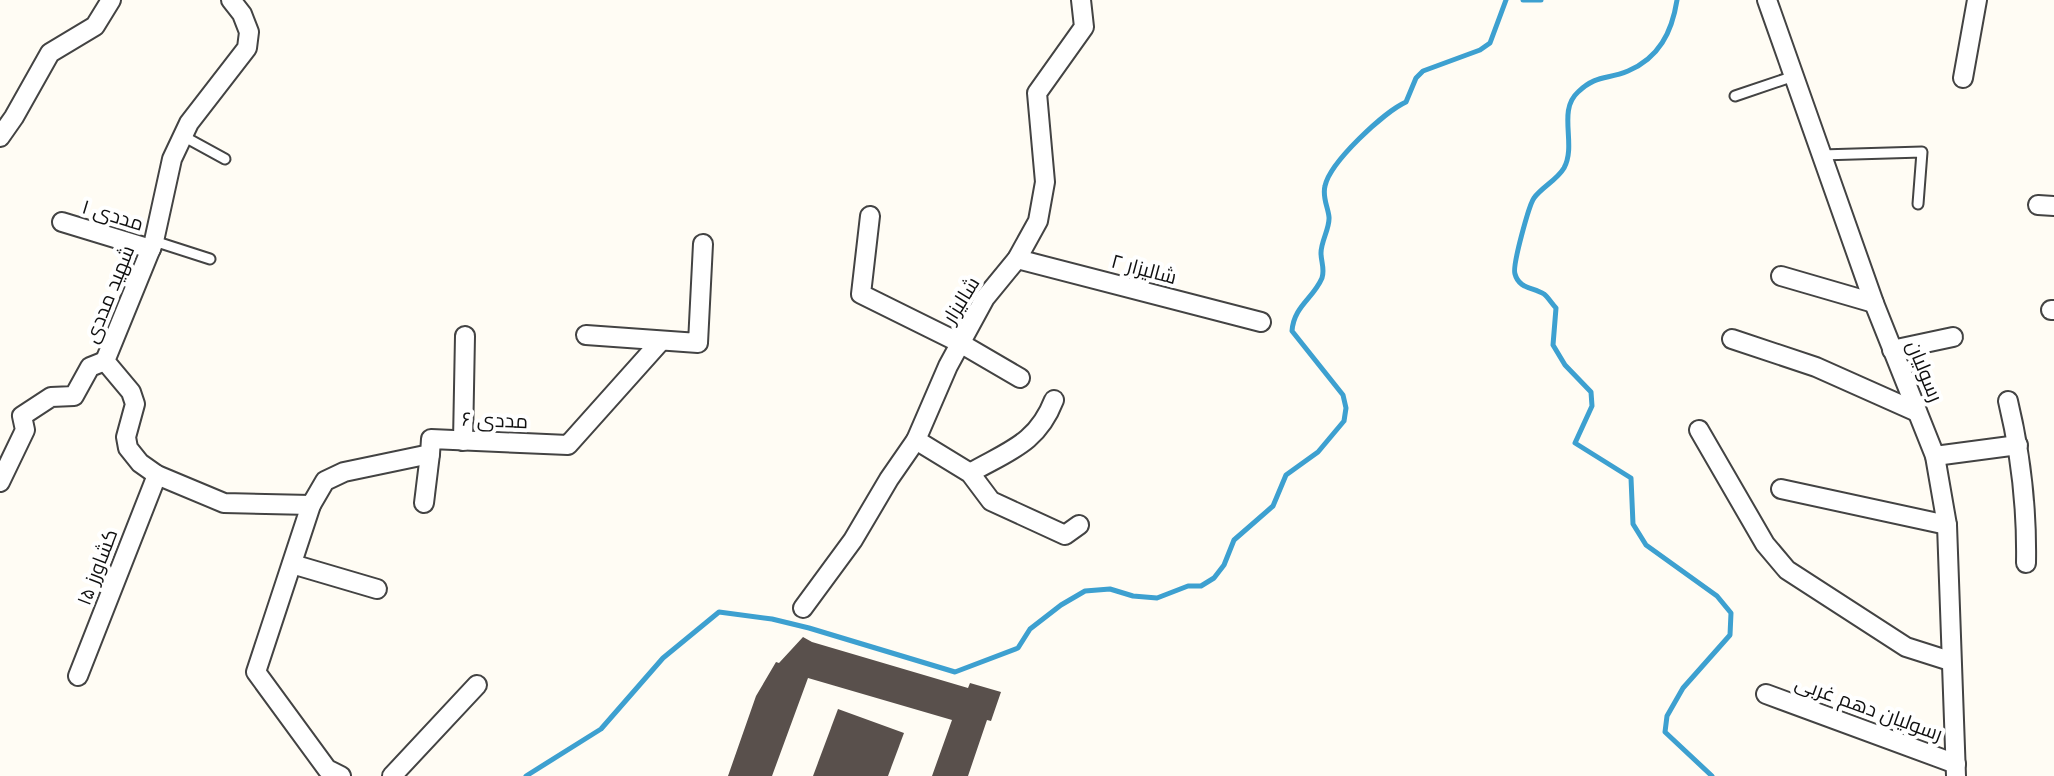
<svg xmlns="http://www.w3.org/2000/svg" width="2054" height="776" font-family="'Libre Baskerville',Cairo,serif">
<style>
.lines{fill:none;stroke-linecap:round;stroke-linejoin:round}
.stream{stroke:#3da0d0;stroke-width:5}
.building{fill:#59504c}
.service-casing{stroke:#434343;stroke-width:13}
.minor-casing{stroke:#434343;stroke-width:22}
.service{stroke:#fff;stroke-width:9}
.minor{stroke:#fff;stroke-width:18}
.labels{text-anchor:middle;stroke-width:8;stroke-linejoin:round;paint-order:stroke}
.street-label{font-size:20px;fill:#101010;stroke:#fff}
</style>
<rect width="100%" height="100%" fill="#fffcf4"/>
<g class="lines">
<!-- stream -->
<g class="stream">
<polyline points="1523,0 1541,0"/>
<path d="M1677,0c-5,32 -18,58 -49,71 -21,9 -31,3 -50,21 -21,19 -1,52 -14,76 -7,12 -22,19 -30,30 -5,7 -22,68 -19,76 4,15 18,13 29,20 4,3 8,10 12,14l-3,37 12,20 26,27 1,14 -17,37 56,35 2,46 13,21 71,51 14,17 -1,22 -47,53 -16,28 -2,16 47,44"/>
<path d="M526,776l75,-47 62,-71 56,-46 53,7 37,9 146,44 63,-24 12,-19 31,-24 24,-14 25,-2 23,7 24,2 31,-12h13l13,-8 10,-13 10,-25 39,-34 13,-31 32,-23 26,-31 2,-13 -3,-13 -51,-64c2,-25 21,-32 30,-53 3,-9 -1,-16 -1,-25 0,-12 9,-25 8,-36 -1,-10 -7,-20 -4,-31 5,-24 59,-74 81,-84l10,-24 7,-7 57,-21 10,-7 16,-43"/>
</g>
</g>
<!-- building -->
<g class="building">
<polygon points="803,637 812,642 968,688 970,683 1001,692 991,721 987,720 968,776 932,776 952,720 808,678 772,776 728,776 756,696 776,662 779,663"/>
<polygon points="838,709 904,733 888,776 813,776"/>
</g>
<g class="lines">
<!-- service casing -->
<g class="service-casing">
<g id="service">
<polyline points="1735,96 1794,76"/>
<polyline points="183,136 225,159"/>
<polyline points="1821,155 1922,152 1918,204"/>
<polyline points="154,241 210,259"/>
</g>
</g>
<!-- minor casing -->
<g class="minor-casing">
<g id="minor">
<polyline points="231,0 242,14 249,32 247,48 189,123 172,159 154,241 105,361 131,392 135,404 126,437 128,448 140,463 157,475 224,503 311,505 256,672 327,769 341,776"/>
<polyline points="1767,0 1874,303 1935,456 1947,525 1956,776"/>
<polyline points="1963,78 1977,0"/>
<polyline points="0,137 14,117 50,53 95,26 111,0"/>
<polyline points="2038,205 2054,206"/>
<polyline points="870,216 861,294 960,343 1020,378"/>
<polyline points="62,222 151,249"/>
<polyline points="1017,259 1261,322"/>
<polyline points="1781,276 1874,303"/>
<polyline points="2051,310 2054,310"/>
<polyline points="586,335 698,343 703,244"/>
<polyline points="1732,339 1816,367 1917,412"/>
<polyline points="1892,350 1953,337"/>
<path d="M2008,401c13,54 19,107 18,162"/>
<polyline points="1699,430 1765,544 1787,570 1906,647 1950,661"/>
<polyline points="916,440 970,473 991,501 1065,535 1079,525"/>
<polyline points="463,441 465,336"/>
<polyline points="1935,456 2018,445"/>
<path d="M970,473c38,-22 67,-29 84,-73"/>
<polyline points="0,482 25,430 22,416 51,397 74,396 90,367 105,361"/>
<polyline points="1781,489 1947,525"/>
<polyline points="424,503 430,454"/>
<polyline points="311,505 325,481 344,472 430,454 431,439 568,445 661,341"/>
<polyline points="292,564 377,589"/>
<polyline points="803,608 853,540 889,479 916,440 948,366 985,298 1017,259 1038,221 1045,182 1037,93 1084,27 1081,0"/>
<polyline points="78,676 157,475"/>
<polyline points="1766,694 1956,764"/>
<polyline points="392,776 477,685"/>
</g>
</g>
<!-- service -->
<use href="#service" class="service"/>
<!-- minor -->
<use href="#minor" class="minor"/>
</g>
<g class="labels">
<!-- street labels -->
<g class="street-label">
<text transform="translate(113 215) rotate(17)" y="7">مددی ۱</text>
<text transform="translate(1144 269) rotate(15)" y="7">شالیزار ۲</text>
<text transform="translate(109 294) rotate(-68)" y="7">شهید مددی</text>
<text transform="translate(961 300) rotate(-58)" y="7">شالیزار</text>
<text transform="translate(1925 371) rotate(68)" y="7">رسولیان</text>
<text transform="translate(495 420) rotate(2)" y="7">مددی ۶</text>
<text transform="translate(97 567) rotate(-69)" y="7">کشاورز ۱۵</text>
<text transform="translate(1869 708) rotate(20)" y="7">رسولیان دهم غربی</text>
</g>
</g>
</svg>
